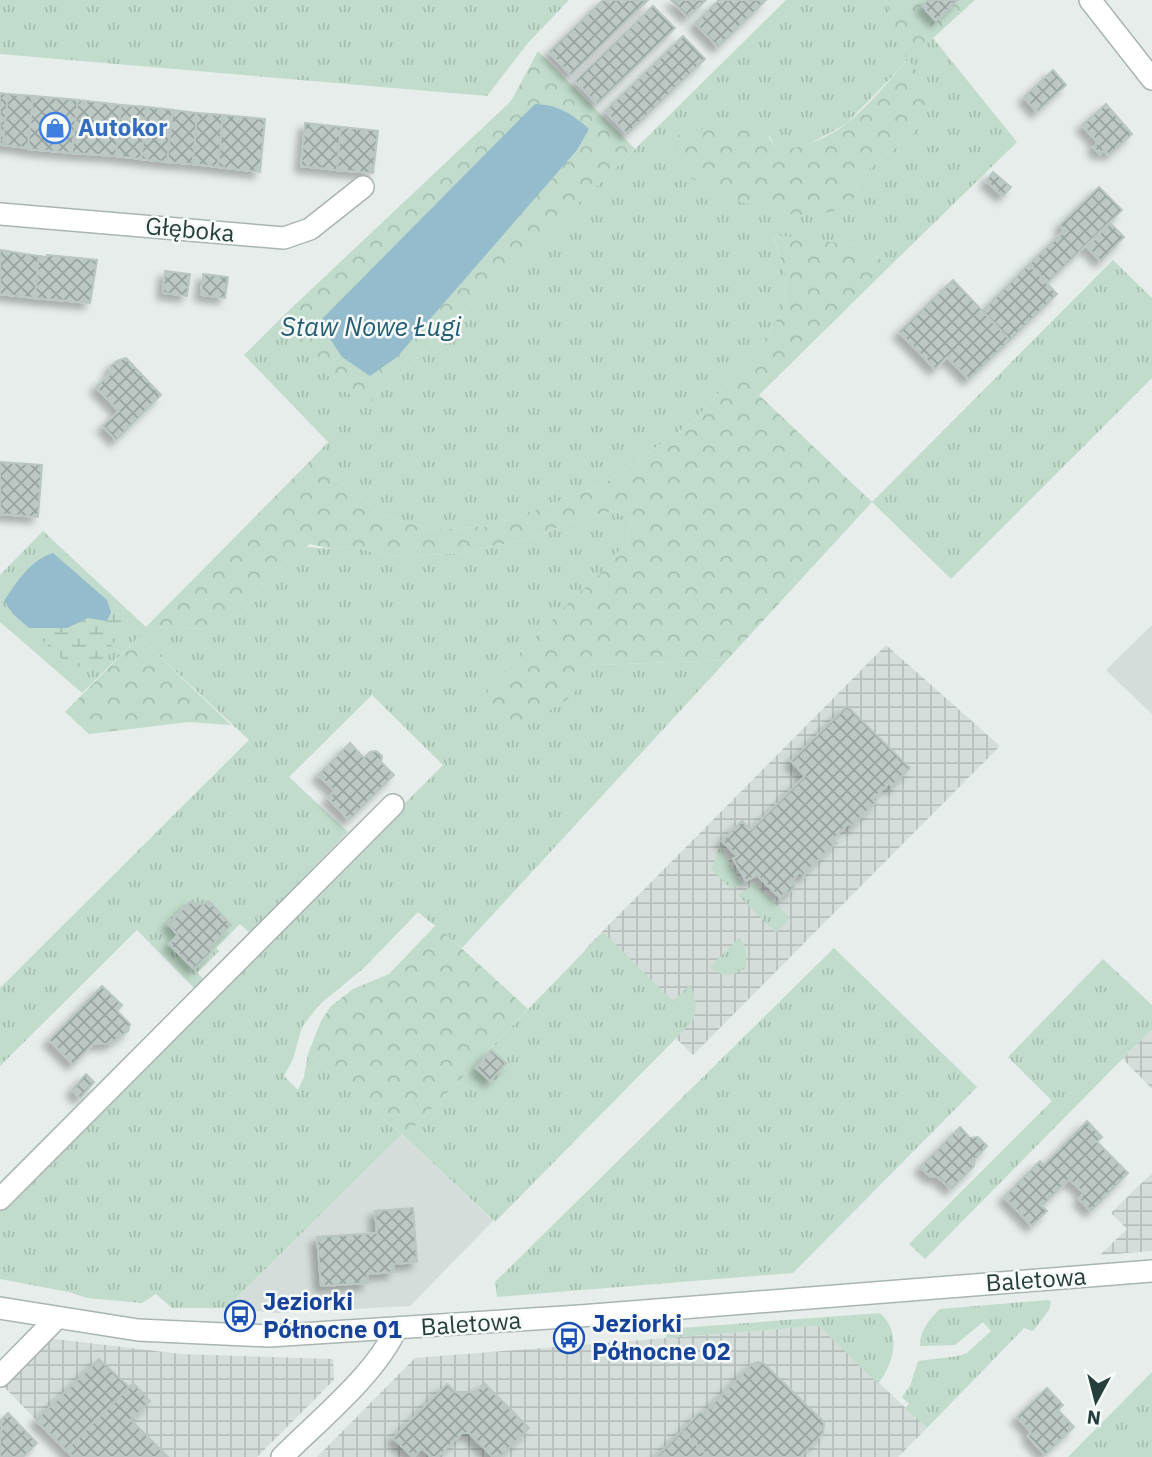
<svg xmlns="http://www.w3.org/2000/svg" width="1152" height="1457" font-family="'IBM Plex Sans',sans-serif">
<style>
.built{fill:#d4ddda}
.industrial{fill:url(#industrial-grid)}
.grass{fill:url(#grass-tufts);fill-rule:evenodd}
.forest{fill:url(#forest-crowns)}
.wetland{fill:url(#wetland-marsh)}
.water{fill:#94bccc}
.building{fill:url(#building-cross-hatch);stroke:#b9c6c3;stroke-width:2;filter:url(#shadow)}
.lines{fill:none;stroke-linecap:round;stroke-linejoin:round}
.minor-casing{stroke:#a9b5b3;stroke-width:24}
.minor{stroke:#fff;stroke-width:21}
.labels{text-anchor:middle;stroke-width:5;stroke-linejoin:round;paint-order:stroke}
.shop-label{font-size:24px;font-weight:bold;fill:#366cbe;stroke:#f6faf8;text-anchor:start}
.street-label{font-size:24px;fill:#263e3b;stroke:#f6faf8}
.transit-label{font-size:24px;font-weight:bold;fill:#164399;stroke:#f6faf8;text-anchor:start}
.water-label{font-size:26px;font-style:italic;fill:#265d74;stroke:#f6faf8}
</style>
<defs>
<pattern id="industrial-grid" width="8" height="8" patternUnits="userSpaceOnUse" patternTransform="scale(1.75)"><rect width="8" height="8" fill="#d4ddda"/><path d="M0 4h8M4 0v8" fill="none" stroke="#b6bfbc"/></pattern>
<pattern id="grass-tufts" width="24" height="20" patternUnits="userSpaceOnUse" patternTransform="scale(1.75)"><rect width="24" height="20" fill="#c1dccc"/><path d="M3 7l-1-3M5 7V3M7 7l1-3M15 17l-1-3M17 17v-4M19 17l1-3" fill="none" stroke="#a6beb0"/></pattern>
<pattern id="forest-crowns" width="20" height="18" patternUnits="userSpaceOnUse" patternTransform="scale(1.75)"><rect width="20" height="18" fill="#c1dccc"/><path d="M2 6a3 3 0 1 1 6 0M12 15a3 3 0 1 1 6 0" fill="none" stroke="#a6beb0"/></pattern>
<pattern id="wetland-marsh" width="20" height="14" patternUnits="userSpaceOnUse" patternTransform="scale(1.75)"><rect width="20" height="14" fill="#c1dccc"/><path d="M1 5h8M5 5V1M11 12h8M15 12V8" fill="none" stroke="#a6beb0"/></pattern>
<pattern id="building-cross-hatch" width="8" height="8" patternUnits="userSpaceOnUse" patternTransform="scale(1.75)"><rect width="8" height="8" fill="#bbc8c4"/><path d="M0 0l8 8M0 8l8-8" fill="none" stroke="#98a4a0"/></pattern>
<filter id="shadow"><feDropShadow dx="-6" dy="6" stdDeviation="3.5" flood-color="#0004"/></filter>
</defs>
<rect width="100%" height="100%" fill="#e6edeb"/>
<!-- built -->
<g class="built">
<polygon points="1152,625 1152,714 1106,670"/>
<polygon points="402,1134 493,1221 410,1306 276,1313 226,1308"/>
</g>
<!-- industrial -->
<g class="industrial">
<polygon points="886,645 1000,746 693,1055 585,949"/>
<polygon points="1152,1029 1152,1089 1123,1059"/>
<polygon points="1152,1173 1152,1251 1100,1255 1127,1229 1111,1213"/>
<polygon points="819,1326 927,1428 898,1457 317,1457 415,1358"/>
<polygon points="47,1338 181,1354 333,1359 334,1380 257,1457 73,1457 1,1384"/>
</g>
<!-- grass -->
<g class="grass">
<polygon points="0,0 569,0 528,43 487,96 0,54"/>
<path d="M786,0h99l23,59 25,-21 84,104 -126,123 -36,-20 -82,-9 13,39 -1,32 -23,36 -67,77 -93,65 -110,41 -59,4 -51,-15 -71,-55 17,-18 -84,-87 39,-39 8,24 80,62 264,-253zM908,60l7,72 -51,41 -11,27 -111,2 -22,-12 50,-54 6,12 11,2 16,-3 43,-23z"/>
<polygon points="1113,260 1152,298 1152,378 951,579 872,502"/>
<path d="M614,511l17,9 -4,21 -30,38 -24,19 -60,62 -33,44 13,17 75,-22 30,-34 129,-5 -265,288 -44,-36 -53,55 -46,38 -17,22 -9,32 -9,17 14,14 6,-13 4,-23 94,80 14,-9 187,-193 70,69 17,-16c6,13 8,22 3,36l-198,201 -93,-88 -176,174h-54l-16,-14 -14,9 -55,-5 -18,-6 -69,-13v-69l443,-445 -71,-70 -83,82 59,55 -98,101 -10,-9 -24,24 3,3 -22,22 8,7 -11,8 -57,-58 -137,136v-78l249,-248 -110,-103 -57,56 -82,-71v-47l43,-44 103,96 62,2 34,-14 25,-37 39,-31 25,2 20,-3 38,11 72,-4 65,-14 64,-23z"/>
<polygon points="720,846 742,884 731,889 711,869"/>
<polygon points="755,884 790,918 776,933 738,895"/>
<path d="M739,938c8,9 9,18 6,30 -10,9 -26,9 -35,-1z"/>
<polygon points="834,948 977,1087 793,1273 497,1297 495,1282"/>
<polygon points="1103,959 1152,1005 1152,1029 925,1259 909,1244 1052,1101 1008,1057"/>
<path d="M1049,1300l2,2 -2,8 -16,21 -9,-3 -97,100 -22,-20 4,-4 -7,-7 8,-11 8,-25 40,-5 9,-3 24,-22 -8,-9 -28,23 -35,1c-1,-14 10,-28 20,-37z"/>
<path d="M880,1313c22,20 14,50 -2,71l-59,-58 -153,12 1,-9z"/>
<polygon points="1152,1372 1152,1457 1068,1457"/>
</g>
<!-- forest -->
<g class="forest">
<path d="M885,0h90l-66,60 23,35 -17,37 -51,41 -11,27 -21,12 -26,3 -29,-2 -35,-11 -51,-24 -22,-40c37,-9 85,-32 107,10 20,5 55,-12 71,-25 21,-16 42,-43 61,-63z"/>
<polygon points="538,51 635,149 371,402 345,392 291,340 283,316 511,101"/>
<polygon points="773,235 855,245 891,265 759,395 872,502 727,660 598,665 568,699 523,727 493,721 479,703 513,660 573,598 597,578 627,541 631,520 614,511 590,516 526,539 461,553 389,557 351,546 331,549 310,544 267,578 242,615 208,629 146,627 311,460 382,515 433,530 492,526 602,485 695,420 762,343 785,307 786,275"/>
<polygon points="139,637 231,725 189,722 89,734 65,712"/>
<polygon points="436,925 528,1009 416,1125 402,1134 308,1054 321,1021 331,1006 353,989 389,974"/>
</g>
<!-- wetland -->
<polygon class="wetland" points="107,600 127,617 125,626 99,664 82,668 65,662 29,628 67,628 88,618 106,621 111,612"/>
<!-- water -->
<g class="water">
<path d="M535,104c24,1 35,9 54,25l-12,21 -180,207 -27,19 -28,-19 -23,-35z"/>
<path d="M53,553l54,47 4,12 -4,9 -19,-3 -21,10h-38l-16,-14 -9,-13c13,-19 26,-41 49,-48z"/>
</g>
<!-- building -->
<g class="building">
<polygon points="603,0 648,0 571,75 549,52"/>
<polygon points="671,0 706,0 688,17"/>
<polygon points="719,0 766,0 718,47 695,23"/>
<polygon points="928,0 958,0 936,21 922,6"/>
<polygon points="653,6 675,28 597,104 575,81"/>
<polygon points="683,36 705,59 627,134 605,111"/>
<polygon points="1053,70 1066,85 1037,112 1024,97"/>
<polygon points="0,93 8,94 3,145 0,145"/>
<polygon points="8,94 33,96 28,148 3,145"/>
<polygon points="33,96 78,100 72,153 28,149"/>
<polygon points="78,100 121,105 116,156 72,153"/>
<polygon points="1106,104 1132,134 1109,155 1104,150 1100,154 1093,147 1098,143 1082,125"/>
<polygon points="121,105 147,107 141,159 116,156"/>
<polygon points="147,107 173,110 167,162 141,159"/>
<polygon points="173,110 197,113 193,164 167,162"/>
<polygon points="197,113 223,115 218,167 193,164"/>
<polygon points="223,115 265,119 260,172 218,167"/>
<polygon points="305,123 341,127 337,170 301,166"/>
<polygon points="341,127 378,131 373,173 337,170"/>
<polygon points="993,172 1011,187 1003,196 986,181"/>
<polygon points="1099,187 1122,210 1047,283 1029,264 1064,231 1060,225"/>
<polygon points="1110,223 1124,237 1101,261 1087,247"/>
<polygon points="0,250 39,256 35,298 0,294"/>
<polygon points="47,255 97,260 90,303 35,298 39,256 47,257"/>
<polygon points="1029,264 1057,294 1010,340 982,311"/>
<polygon points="165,271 190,274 187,296 163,293"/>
<polygon points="203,274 228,277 225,298 201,295"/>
<polygon points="953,280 1010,340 969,379 947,357 935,369 899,332"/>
<polygon points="126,358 161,395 116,440 103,426 119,411 96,387 110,374 111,366 117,361"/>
<polygon points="0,462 42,465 38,517 0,514"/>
<polygon points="847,706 910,768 893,785 895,786 893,788 889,783 873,799 877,804 874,804 854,824 854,827 849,823 833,839 838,844 835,843 805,873 805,877 800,872 791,881 795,885 789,893 786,892 780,898 757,875 746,881 733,859 737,856 722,841 742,821 751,830 805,776 791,761"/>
<polygon points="350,743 364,758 370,752 376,751 382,756 381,762 394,775 349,820 328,798 335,791 318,775"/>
<polygon points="191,901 195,904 204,904 208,901 211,903 231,925 209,948 212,951 194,969 169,944 178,935 168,924"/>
<polygon points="102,986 122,1005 117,1011 130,1024 128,1031 110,1044 93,1044 73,1064 49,1040"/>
<polygon points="491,1050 506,1063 490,1081 476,1068"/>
<polygon points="86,1074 94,1082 80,1098 72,1090"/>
<polygon points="1087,1121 1102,1137 1097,1142 1128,1173 1091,1211 1079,1199 1084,1193 1069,1179 1042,1206 1047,1211 1032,1226 1004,1197 1040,1161 1044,1165"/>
<polygon points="960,1127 970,1138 978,1137 987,1146 975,1159 974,1166 951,1189 938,1177 931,1177 920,1167"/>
<polygon points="413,1208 417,1262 393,1264 394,1272 367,1274 368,1283 321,1286 317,1237 377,1233 375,1211"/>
<polygon points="99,1359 129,1387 66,1450 36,1420"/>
<polygon points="758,1362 763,1363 824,1422 823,1433 800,1457 709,1457 682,1431 700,1412 703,1414 752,1364"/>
<polygon points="133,1383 150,1401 131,1420 168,1457 73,1457 66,1450"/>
<polygon points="484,1383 529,1428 500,1457 493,1457 469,1433 462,1433 438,1457 431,1457 422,1448 413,1457 393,1438 447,1384 455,1392 476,1392"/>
<polygon points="1047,1388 1063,1405 1058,1410 1074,1427 1045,1455 1028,1436 1031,1432 1017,1417"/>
<polygon points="8,1413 37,1443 23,1457 0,1457 0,1432 3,1429 0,1421"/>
<polygon points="682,1431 709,1457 656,1457"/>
</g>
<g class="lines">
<!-- minor casing -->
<g class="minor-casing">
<g id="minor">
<polyline points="1090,0 1152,79"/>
<polyline points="0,214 284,238 310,229 363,187"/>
<polyline points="0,1199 393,805"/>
<polyline points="0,1308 138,1330 269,1336 580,1316 1152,1271"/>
<polyline points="0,1376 57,1318"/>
<path d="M282,1457c36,-36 94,-83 114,-128"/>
</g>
</g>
<!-- minor -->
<use href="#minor" class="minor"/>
</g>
<!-- icons -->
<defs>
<g id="shop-ring" transform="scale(1.575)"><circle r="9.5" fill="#f6faf8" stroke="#3f7fe0" stroke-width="1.5"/><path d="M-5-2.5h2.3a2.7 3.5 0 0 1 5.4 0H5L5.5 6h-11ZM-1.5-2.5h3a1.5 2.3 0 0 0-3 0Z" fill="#3f7fe0"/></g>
<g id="bus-ring" transform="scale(1.575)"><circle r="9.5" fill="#f6faf8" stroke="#1a4fb4" stroke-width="1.5"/><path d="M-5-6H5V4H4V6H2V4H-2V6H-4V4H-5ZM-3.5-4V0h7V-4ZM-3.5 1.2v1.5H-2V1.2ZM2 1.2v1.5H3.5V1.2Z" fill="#1a4fb4"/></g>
</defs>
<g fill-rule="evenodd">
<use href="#shop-ring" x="55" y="128"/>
<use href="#bus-ring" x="240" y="1316"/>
<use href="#bus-ring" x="569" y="1338"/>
</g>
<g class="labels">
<!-- shop labels -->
<g class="shop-label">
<text x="78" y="136">Autokor</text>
</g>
<!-- street labels -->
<g class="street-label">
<text transform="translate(190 230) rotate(5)" y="8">Głęboka</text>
<text transform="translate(1036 1280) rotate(-4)" y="8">Baletowa</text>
<text transform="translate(471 1324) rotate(-4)" y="8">Baletowa</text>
</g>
<!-- transit labels -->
<g class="transit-label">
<text x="263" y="1310">Jeziorki<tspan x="263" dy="28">Północne 01</tspan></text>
<text x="592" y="1332">Jeziorki<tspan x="592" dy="28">Północne 02</tspan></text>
</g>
<!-- water labels -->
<g class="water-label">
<text x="371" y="336">Staw Nowe Ługi</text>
</g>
</g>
<!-- north arrow -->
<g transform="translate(1096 1401) rotate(187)" stroke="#f6faf8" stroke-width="5" paint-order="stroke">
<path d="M0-5L12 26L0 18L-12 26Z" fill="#263e3b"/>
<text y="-10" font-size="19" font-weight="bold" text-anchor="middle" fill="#263e3b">N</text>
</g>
</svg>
